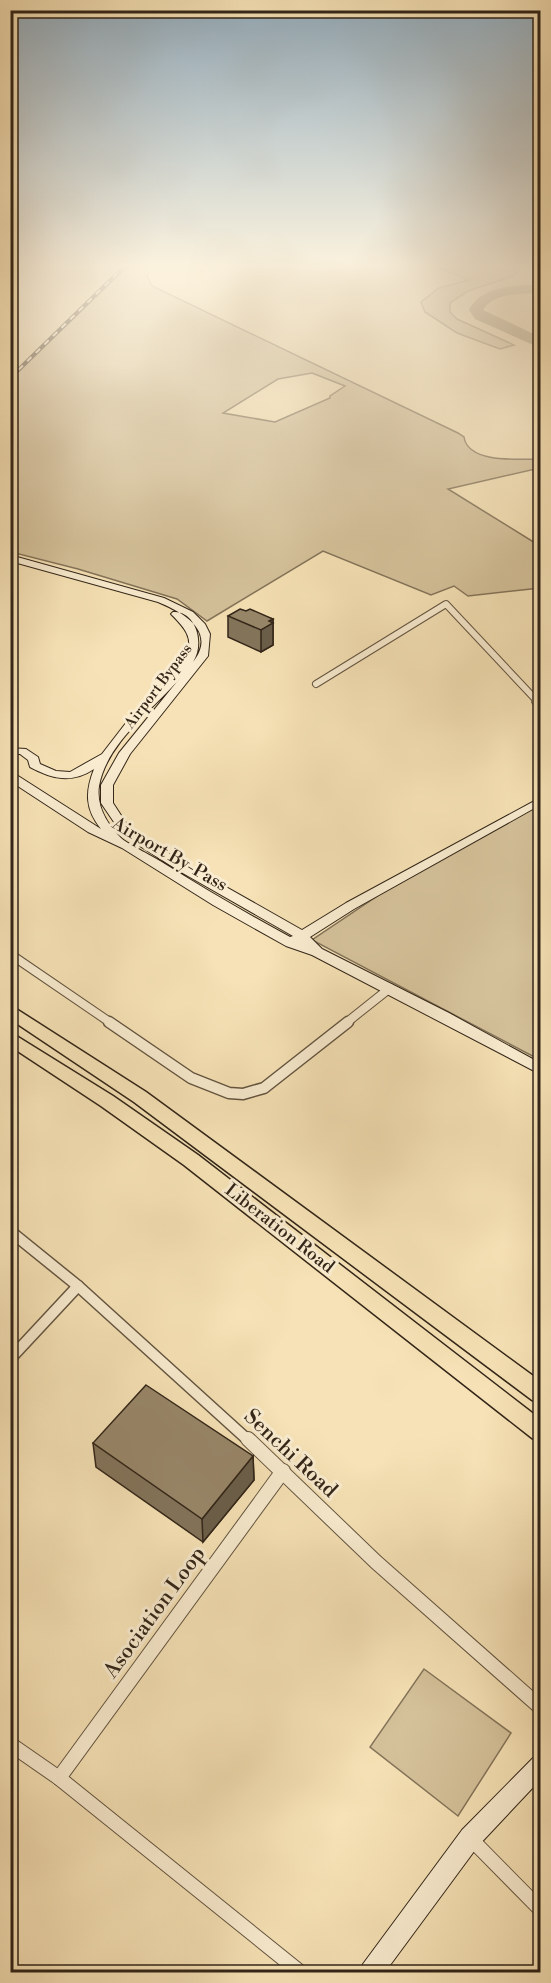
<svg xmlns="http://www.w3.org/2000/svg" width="551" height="1983" font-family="'Libre Bodoni',serif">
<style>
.green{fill:#d5c29b;stroke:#84745a;stroke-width:1.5;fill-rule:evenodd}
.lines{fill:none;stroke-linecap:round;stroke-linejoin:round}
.taxiway{fill:#948467;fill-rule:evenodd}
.street-far3-casing{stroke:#635440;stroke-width:8}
.street-far2-casing{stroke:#635440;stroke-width:10}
.street-far1-casing{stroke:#635440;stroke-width:13}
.street-casing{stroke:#635440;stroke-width:16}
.secondary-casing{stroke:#322518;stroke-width:2}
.highway-casing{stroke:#322518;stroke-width:3}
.street-far3{stroke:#f9ecd0;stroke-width:6}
.street-far2{stroke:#f9ecd0;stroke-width:8}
.street-far1{stroke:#f9ecd0;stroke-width:10}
.street{stroke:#f9ecd0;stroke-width:14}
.secondary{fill:#f9ecd0;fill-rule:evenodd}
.highway{fill:#f6e2b6;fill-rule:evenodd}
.rail-casing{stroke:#322518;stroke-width:4}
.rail{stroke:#f9ecd0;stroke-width:2;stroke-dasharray:6;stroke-linecap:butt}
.wall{fill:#83745b;stroke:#322518;stroke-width:1.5}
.shaded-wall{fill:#6a5e4a;stroke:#322518;stroke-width:1.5}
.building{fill:#98876a;stroke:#322518;stroke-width:1.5}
.labels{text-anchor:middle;stroke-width:6;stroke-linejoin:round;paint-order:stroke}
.far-street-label{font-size:15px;fill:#322518;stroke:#f9ecd0}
.street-label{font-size:18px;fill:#322518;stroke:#f9ecd0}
.near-street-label{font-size:21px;fill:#322518;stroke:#f9ecd0}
</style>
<rect width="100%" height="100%" fill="#f6e2b6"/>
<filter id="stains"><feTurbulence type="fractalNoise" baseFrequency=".00333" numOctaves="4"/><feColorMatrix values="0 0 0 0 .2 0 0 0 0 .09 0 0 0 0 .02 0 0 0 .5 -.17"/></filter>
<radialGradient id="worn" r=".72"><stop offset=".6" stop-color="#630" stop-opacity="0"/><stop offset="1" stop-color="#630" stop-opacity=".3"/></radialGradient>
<!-- green -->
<g class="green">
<path d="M128,266h24l-5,10 5,10 306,147 6,4c4,27 56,22 76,22v9l-92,21 92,57v42l-72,8 -14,-10 -23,9 -108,-44 -116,70 -30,-22 -99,-30 -67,-17v-173zM312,373l33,13 -15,10v2l-55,24 -52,-9 55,-34z"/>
<polygon points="434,266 513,266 517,269 517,272 513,276 468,291 450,303 450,312 457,319 514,345 500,349 457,333 425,312 421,302 439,288 469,280"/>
<polygon points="540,800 540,1060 312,940 428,862"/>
<polygon points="424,1669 511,1733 458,1816 370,1747"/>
</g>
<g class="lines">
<!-- taxiway -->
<path class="taxiway" d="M524,285h16v8c-17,1 -46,-1 -57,17l57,27v11l-65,-29 -6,-9c10,-20 34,-23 55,-25z"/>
<!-- street-far3 casing -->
<g class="street-far3-casing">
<polyline id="street-far3" points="316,684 446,604 538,702"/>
</g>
<!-- street-far2 casing -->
<g class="street-far2-casing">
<g id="street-far2">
<polyline points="536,701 540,705"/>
<polyline points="10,954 111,1023"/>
<polyline points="346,1023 390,988"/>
</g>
</g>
<!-- street-far1 casing -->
<g class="street-far1-casing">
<g id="street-far1">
<polyline points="109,1022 191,1078 229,1093 243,1094 264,1088 348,1022"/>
<polyline points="10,1231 78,1286 249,1441"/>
<polyline points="10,1359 78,1286"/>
</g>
</g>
<!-- street casing -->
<g class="street-casing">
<g id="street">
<polyline points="248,1439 376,1562 540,1707"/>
<polyline points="10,1744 59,1778 300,1972"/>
<polyline points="59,1778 283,1471"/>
<polyline points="470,1838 540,1909"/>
</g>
</g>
<!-- secondary casing -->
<g class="secondary-casing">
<g id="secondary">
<path d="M10,555l154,43 29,14 12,12 5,10 -2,22 -78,98 -17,31v18l13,20 17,14 46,29 113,64 44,-27 194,-105v7l-186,104 -44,28 12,12 127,64 91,50v11l-228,-119 -26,-9 -73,-41 -91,-57 -34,-16 -78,-51v-8l5,1 86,55c-16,-20 -16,-37 -7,-60 -22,15 -42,10 -64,-2l-2,-7 -8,-6h-10v-6l16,1 12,8 2,7 16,7 14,1 32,-18 27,-35 57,-62c9,-19 -2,-30 -15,-43l2,-2c23,-2 32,32 20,50 25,-31 -11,-50 -35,-60l-148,-41zM180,678l-61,75 -18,32v18l17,25 17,15 46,29 112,64 -3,1c-44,-24 -87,-49 -130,-76 -8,-5 -34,-18 -39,-23 -13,-13 -25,-31 -22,-52 8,-44 54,-76 81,-108z"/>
<polygon points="540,1754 540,1780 478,1846 385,1972 360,1972 363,1964 462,1830 533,1758"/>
</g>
</g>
<!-- highway casing -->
<g class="highway-casing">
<g id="highway">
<polygon points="10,1005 146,1092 540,1381 540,1402 532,1400 134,1102 10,1019"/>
<polygon points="10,1032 113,1096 198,1155 540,1419 540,1441 532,1438 184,1165 101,1106 10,1046"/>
</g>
</g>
<!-- street-far3 -->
<use href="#street-far3" class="street-far3"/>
<!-- street-far2 -->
<use href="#street-far2" class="street-far2"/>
<!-- street-far1 -->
<use href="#street-far1" class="street-far1"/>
<!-- street -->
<use href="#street" class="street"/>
<!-- secondary -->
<use href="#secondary" class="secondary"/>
<!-- highway -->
<use href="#highway" class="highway"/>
<!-- rail casing -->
<g class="rail-casing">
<polyline id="rail" points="10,378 125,266"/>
</g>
<!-- rail -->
<use href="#rail" class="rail"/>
</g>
<!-- wall -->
<g class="wall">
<polygon points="246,611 273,619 273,645 261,652 228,637 228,616"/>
<polygon points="93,1443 253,1456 254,1480 203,1542 96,1467"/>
</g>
<!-- shaded-wall -->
<g class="shaded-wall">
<polygon points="273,619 273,645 261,652 261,630 269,621"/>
<polygon points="253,1456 254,1480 203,1542 202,1519"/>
</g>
<!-- building -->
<g class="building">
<polygon points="240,609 246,611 250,609 273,619 269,621 273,623 261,630 228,616"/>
<polygon points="146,1385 253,1456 202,1519 93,1443"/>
</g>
<!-- sky -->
<linearGradient id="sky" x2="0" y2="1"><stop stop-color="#93adbe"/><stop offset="0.49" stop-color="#fbf2de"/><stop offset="1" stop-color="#fbf2de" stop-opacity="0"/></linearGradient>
<rect width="551" height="543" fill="url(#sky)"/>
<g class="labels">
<!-- far-street labels -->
<g class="far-street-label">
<text transform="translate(158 686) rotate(-53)" y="5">Airport Bypass</text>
</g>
<!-- street labels -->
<g class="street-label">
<text transform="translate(170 854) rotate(30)" y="6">Airport By-Pass</text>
<text transform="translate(280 1228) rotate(38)" y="6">Liberation Road</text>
</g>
<!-- near-street labels -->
<g class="near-street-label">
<text transform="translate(291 1453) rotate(43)" y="7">Senchi Road</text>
<text transform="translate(154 1612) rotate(-54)" y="7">Asociation Loop</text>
</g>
</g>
<!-- margin -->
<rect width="551" height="1983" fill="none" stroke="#f6e2b6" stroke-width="36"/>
<rect x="12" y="12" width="527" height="1959" fill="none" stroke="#322518" stroke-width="3"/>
<rect x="18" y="18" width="515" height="1947" fill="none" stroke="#322518" stroke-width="1.5"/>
<rect width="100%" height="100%" filter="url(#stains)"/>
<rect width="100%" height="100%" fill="url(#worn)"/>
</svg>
